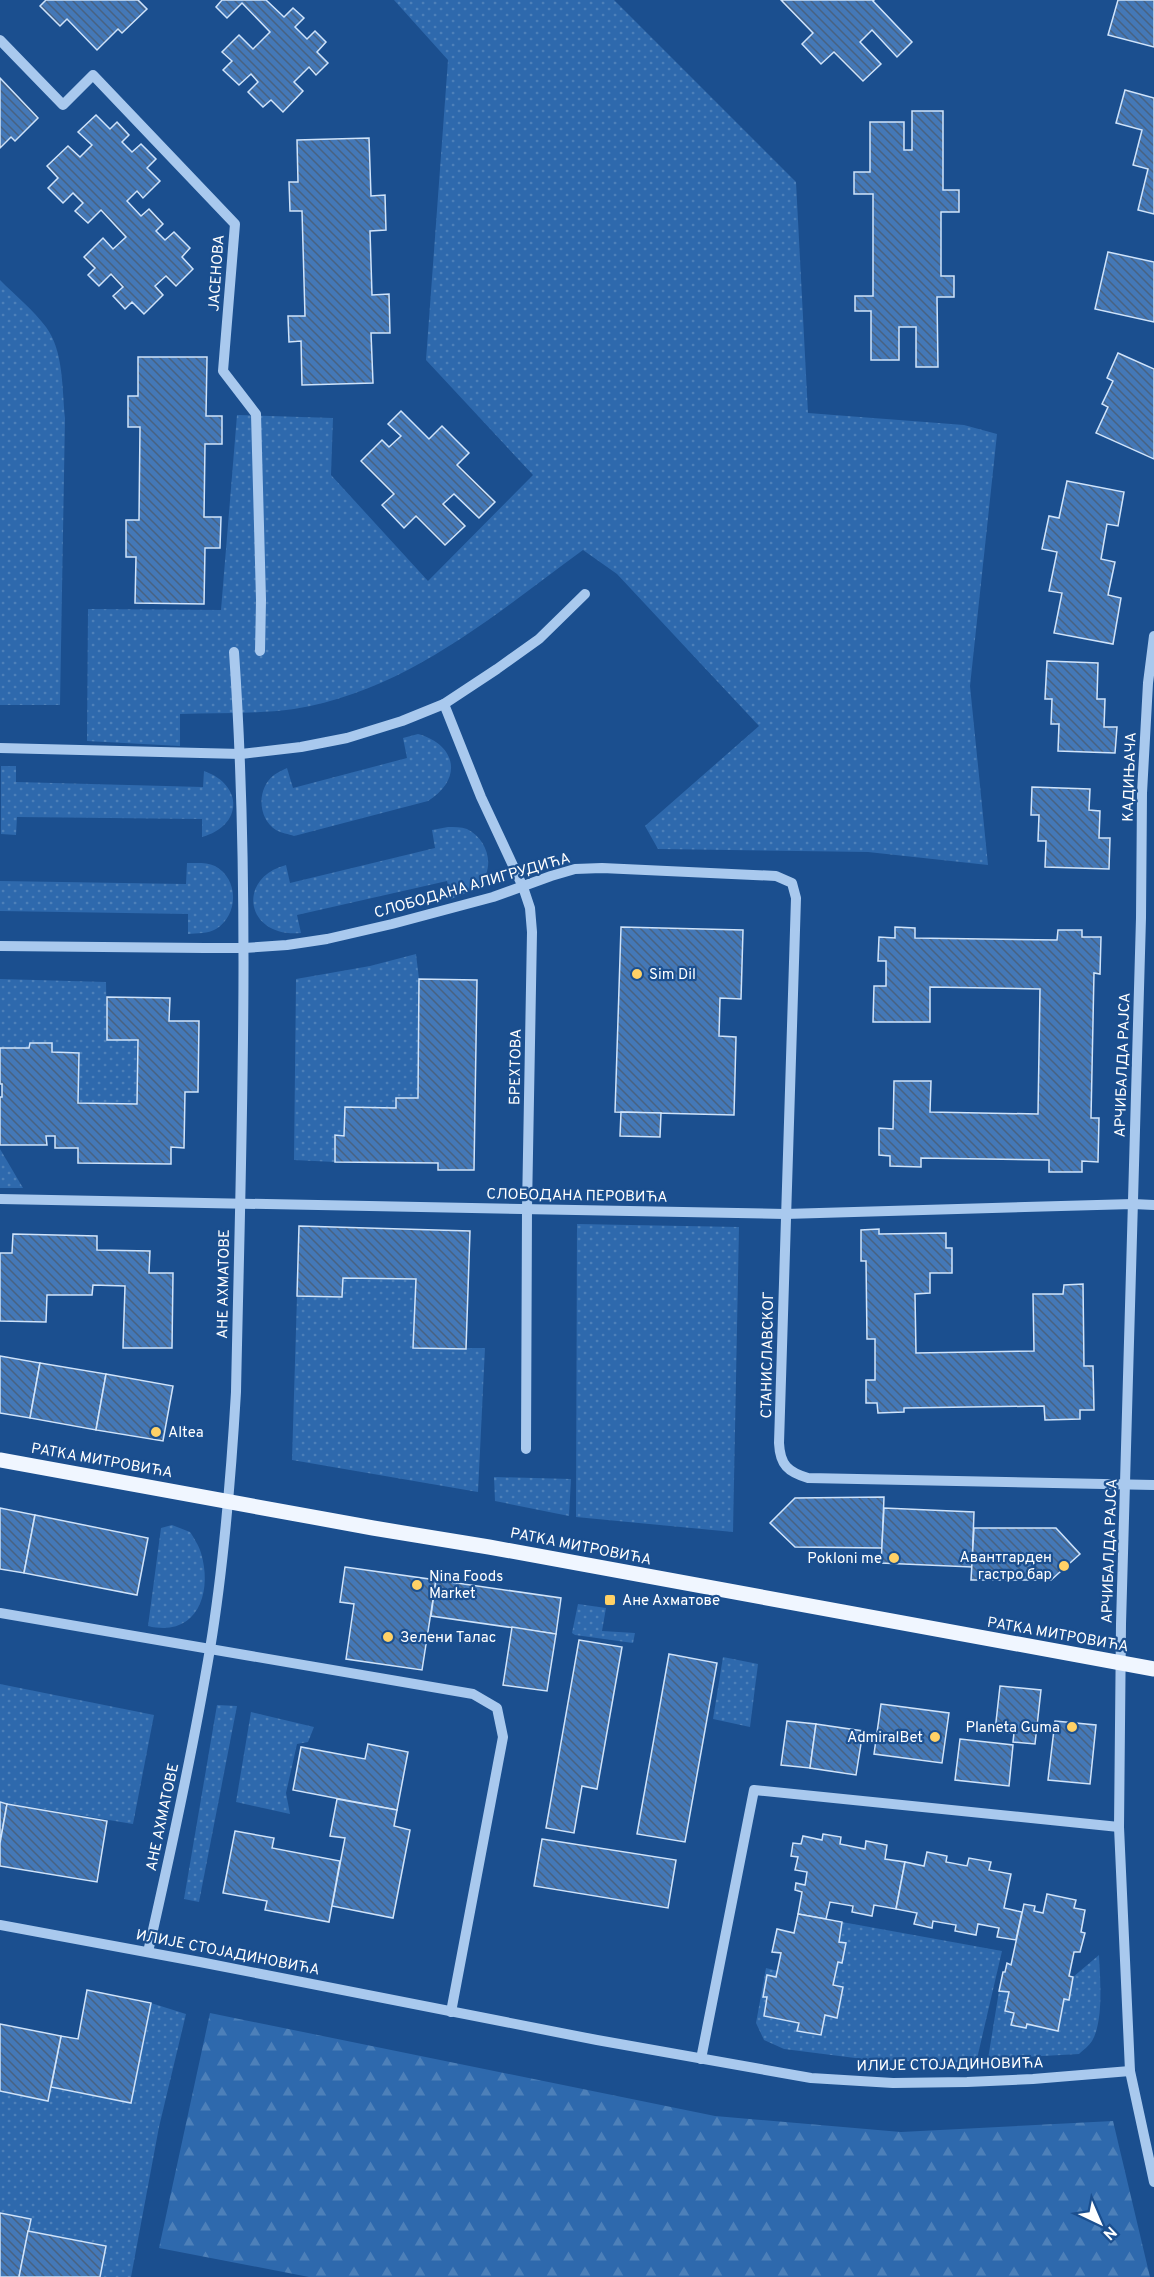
<svg xmlns="http://www.w3.org/2000/svg" width="1154" height="2277" font-family="Overpass,sans-serif">
<style>
.grass{fill:url(#grass-dots)}
.forest{fill:url(#forest-firs)}
.building{fill:url(#building-back-hatch);stroke:#cfe3fa;stroke-width:1.5}
.lines{fill:none;stroke-linecap:round;stroke-linejoin:round}
.minor{stroke:#a9c9ee;stroke-width:10}
.major{stroke:#f0f6ff;stroke-width:15}
.poi-dot{fill:#ffd166;stroke:#1b4f8f;stroke-width:2}
.labels{text-anchor:middle;stroke-width:4.5;stroke-linejoin:round;paint-order:stroke}
.street-label{font-size:15px;fill:#fff;stroke:#1b4f8f}
.poi-label{font-size:15px;fill:#fff;stroke:#1b4f8f;text-anchor:start}
</style>
<defs>
<pattern id="grass-dots" width="8" height="8" patternUnits="userSpaceOnUse" patternTransform="scale(1.5)"><rect width="8" height="8" fill="#2e69ad"/><path d="M2 2h.1M6 6h.1" fill="none" stroke="#4d80b9" stroke-width="1.8" stroke-linecap="round"/></pattern>
<pattern id="forest-firs" width="22" height="20" patternUnits="userSpaceOnUse" patternTransform="scale(1.5)"><rect width="22" height="20" fill="#2e69ad"/><path d="M5 1l3.5 6h-7zM16 11l3.5 6h-7z" fill="#4d80b9"/></pattern>
<pattern id="building-back-hatch" width="6" height="6" patternUnits="userSpaceOnUse" patternTransform="scale(1.5)"><rect width="6" height="6" fill="#4478b7"/><path d="M-1 5l2 2M0 0l6 6M5-1l2 2" fill="none" stroke="#486282"/></pattern>
</defs>
<rect width="100%" height="100%" fill="#1b4f8f"/>
<!-- grass -->
<g class="grass">
<path d="M394,0h220l182,182 12,231 156,12 33,9 -27,252 18,179 -120,-13 -210,-3 -13,-23 114,-100 -142,-152 -34,-24c-89,65 -176,141 -289,159 -37,5 -76,4 -114,5v32l-93,-5 1,-132 133,1 16,-195 96,3 -2,57 97,106 105,-106 -107,-115 22,-300z"/>
<path d="M0,280c15,15 33,30 46,47 18,24 16,63 19,91l-5,287h-60z"/>
<path d="M418,734c39,11 45,45 10,67l-134,35c-5,-2 -13,-3 -18,-6 -19,-12 -19,-42 -2,-55 4,-3 9,-5 13,-7l6,20 114,-30 -4,-20z"/>
<path d="M1,766h15v16l187,5 1,-16c40,14 39,55 -2,66v-18l-185,-2 -1,18 -15,-1z"/>
<path d="M448,827c6,0 13,0 19,2 20,10 29,37 13,55 -8,8 -19,11 -29,15l-4,-18 -150,34 4,18c-56,5 -65,-55 -15,-68l4,18 145,-35 -3,-18z"/>
<path d="M187,863c9,0 20,-1 28,3 24,13 24,49 1,63 -8,5 -19,4 -28,5v-20l-188,-3v-30l186,3z"/>
<polygon points="416,954 419,979 418,1098 397,1098 396,1108 345,1107 344,1136 336,1135 335,1162 294,1160 296,979 370,966"/>
<polygon points="0,979 106,982 107,1039 138,1040 137,1104 78,1103 79,1053 52,1052 51,1043 31,1043 29,1048 0,1048"/>
<polygon points="0,1149 23,1188 0,1188"/>
<polygon points="577,1224 739,1227 733,1532 576,1517"/>
<polygon points="343,1278 416,1279 414,1348 485,1348 478,1492 292,1460 297,1296 342,1297"/>
<polygon points="494,1477 571,1479 569,1516 495,1501"/>
<path d="M172,1525l18,7c4,6 9,14 11,21 12,40 -4,85 -53,73l13,-98z"/>
<polygon points="578,1604 606,1608 602,1631 635,1633 633,1643 575,1635 572,1633"/>
<polygon points="723,1657 758,1664 750,1727 713,1719"/>
<polygon points="0,1684 154,1715 133,1824 0,1802"/>
<polygon points="217,1705 237,1706 199,1902 184,1899"/>
<polygon points="251,1712 314,1727 308,1742 297,1744 286,1793 290,1814 236,1802"/>
<polygon points="842,1922 1002,1951 976,2063 871,2060 784,2049 764,2040 756,2023 766,1968 778,1971 776,1977 767,1976 763,1996 767,1997 764,2016 799,2023 798,2031 821,2035 825,2015 837,2018 843,1987 833,1985 838,1962 842,1963 845,1943 839,1942"/>
<path d="M1099,1955c1,22 5,66 -7,86 -3,5 -9,9 -13,13l-91,5 11,-68 10,1 -4,19 9,2 -2,12 14,3 1,-4 31,6 6,-31 5,1 4,-23z"/>
<polygon points="151,2003 186,2014 159,2127 131,2277 100,2277 106,2246 28,2231 0,2213 0,2091 48,2101 51,2087 131,2103"/>
</g>
<!-- forest -->
<polygon class="forest" points="210,2013 715,2116 901,2132 1113,2121 1150,2277 309,2277 159,2248"/>
<!-- building -->
<g class="building">
<polygon points="46,0 138,0 147,9 122,33 118,29 97,50 67,19 60,26 40,6"/>
<polygon points="222,0 266,0 284,17 293,8 304,18 295,27 307,39 315,31 326,42 317,52 328,63 316,75 309,67 294,82 303,91 283,112 271,100 263,107 248,92 258,82 251,74 239,85 223,70 232,61 222,52 239,35 253,49 270,32 242,3 227,18 216,7"/>
<polygon points="781,0 874,0 873,1 912,42 897,57 872,30 860,42 881,64 863,81 834,52 821,64 802,44 813,33"/>
<polygon points="1118,0 1154,0 1154,47 1108,35"/>
<polygon points="0,78 38,118 15,141 11,137 0,148"/>
<polygon points="1125,90 1154,98 1154,214 1138,210 1148,169 1133,165 1142,130 1116,123"/>
<polygon points="912,111 943,111 943,190 959,190 959,212 941,212 941,276 954,276 954,297 937,297 938,367 916,367 916,327 899,327 899,360 871,360 871,311 855,311 855,296 873,296 873,194 854,194 854,172 870,172 870,122 904,122 904,150 912,150"/>
<polygon points="96,115 110,129 117,122 129,135 122,142 132,152 141,144 156,159 147,168 160,181 143,198 137,191 127,201 141,216 149,209 163,224 156,231 165,240 174,232 190,248 182,257 193,269 176,286 166,276 155,286 163,295 144,314 132,302 125,309 113,296 123,287 111,274 99,286 88,275 95,268 84,257 103,238 113,249 126,237 101,210 88,223 75,211 83,203 73,193 63,203 48,188 58,178 47,166 68,146 80,157 92,145 78,132"/>
<polygon points="369,138 371,196 385,195 386,230 370,231 372,295 389,294 390,333 371,333 373,383 302,385 301,341 289,342 288,316 305,316 302,211 290,211 289,182 298,182 297,140"/>
<polygon points="1108,252 1154,262 1154,322 1095,309"/>
<polygon points="1118,353 1154,369 1154,459 1096,433 1108,407 1102,404 1113,381 1107,378"/>
<polygon points="138,357 207,357 206,416 222,416 222,444 205,444 204,517 221,517 220,548 205,548 204,604 135,603 136,557 126,557 126,520 139,520 140,427 128,427 128,396 138,396"/>
<polygon points="401,411 429,439 442,426 469,453 457,465 495,502 479,518 454,494 443,504 465,526 445,545 416,516 404,528 382,505 394,494 361,461 382,440 389,447 401,436 388,424"/>
<polygon points="1067,481 1124,492 1118,526 1107,524 1101,559 1115,562 1108,595 1121,598 1113,644 1054,633 1062,593 1049,591 1057,552 1042,549 1049,516 1059,518"/>
<polygon points="1047,661 1098,663 1097,699 1105,699 1104,727 1117,727 1115,753 1058,751 1059,724 1051,724 1052,699 1045,699"/>
<polygon points="1032,787 1090,789 1089,810 1100,811 1099,838 1110,838 1109,869 1045,867 1046,841 1038,841 1039,815 1031,815"/>
<polygon points="621,927 743,930 741,999 720,998 719,1036 736,1037 734,1115 615,1112"/>
<polygon points="895,927 915,928 915,938 1057,940 1058,930 1082,930 1082,937 1101,937 1100,974 1094,973 1091,1118 1099,1118 1098,1162 1082,1161 1082,1172 1049,1172 1049,1160 921,1158 921,1167 890,1166 890,1156 879,1155 879,1128 893,1129 894,1081 931,1081 930,1112 1038,1114 1040,989 930,987 930,1022 873,1022 874,986 886,986 886,961 878,961 879,937 895,938"/>
<polygon points="419,979 477,980 474,1170 438,1170 438,1163 335,1162 335,1135 344,1136 345,1107 396,1108 396,1098 418,1098"/>
<polygon points="107,997 170,998 169,1021 199,1021 198,1092 185,1092 184,1148 171,1147 171,1164 78,1163 78,1148 55,1148 55,1136 46,1136 47,1145 0,1145 0,1097 2,1097 2,1084 0,1084 0,1048 29,1048 30,1043 52,1043 52,1052 79,1053 78,1103 137,1104 138,1040 107,1040"/>
<polygon points="621,1112 661,1113 660,1137 620,1136"/>
<polygon points="299,1226 470,1231 466,1349 413,1348 416,1279 343,1278 342,1297 297,1296"/>
<polygon points="879,1229 879,1234 946,1233 946,1248 952,1248 952,1273 930,1273 930,1293 915,1294 916,1353 1034,1351 1033,1294 1063,1294 1064,1285 1083,1284 1084,1366 1093,1366 1094,1410 1080,1410 1080,1419 1045,1420 1044,1406 904,1408 904,1412 878,1413 877,1403 866,1403 866,1380 875,1380 875,1339 867,1339 866,1261 861,1261 861,1230"/>
<polygon points="13,1234 97,1236 97,1250 150,1251 149,1273 173,1273 172,1348 123,1348 125,1286 93,1285 92,1295 47,1295 46,1322 0,1321 0,1253 12,1253"/>
<polygon points="0,1356 40,1363 30,1418 0,1413"/>
<polygon points="40,1363 106,1374 96,1430 30,1418"/>
<polygon points="106,1374 173,1386 163,1441 96,1430"/>
<polygon points="884,1497 882,1548 795,1547 770,1523 795,1498"/>
<polygon points="0,1508 35,1515 24,1573 0,1569"/>
<polygon points="884,1508 974,1512 972,1567 881,1563"/>
<polygon points="35,1515 148,1538 137,1595 24,1573"/>
<polygon points="974,1528 1056,1528 1080,1554 1051,1580 971,1580"/>
<polygon points="345,1567 436,1580 422,1670 346,1659 354,1604 340,1602"/>
<polygon points="436,1580 561,1598 556,1634 431,1616"/>
<polygon points="512,1627 556,1634 547,1691 503,1685"/>
<polygon points="579,1640 622,1647 597,1789 582,1786 574,1833 546,1828"/>
<polygon points="669,1654 717,1663 685,1842 637,1834"/>
<polygon points="1000,1686 1041,1690 1035,1744 1013,1742 1014,1733 995,1731"/>
<polygon points="881,1704 949,1713 942,1763 874,1754"/>
<polygon points="787,1721 816,1724 810,1768 781,1765"/>
<polygon points="1055,1721 1096,1725 1090,1784 1048,1780"/>
<polygon points="816,1724 863,1731 856,1775 810,1768"/>
<polygon points="960,1739 1013,1745 1009,1786 955,1780"/>
<polygon points="368,1744 408,1752 397,1810 293,1790 301,1747 365,1759"/>
<polygon points="337,1799 397,1810 394,1826 410,1830 393,1918 332,1906 345,1838 330,1836"/>
<polygon points="0,1802 7,1804 0,1843"/>
<polygon points="7,1804 107,1821 97,1882 0,1866 0,1843"/>
<polygon points="235,1831 274,1838 272,1848 340,1861 329,1922 265,1910 267,1901 223,1893"/>
<polygon points="823,1834 841,1837 840,1844 865,1849 866,1841 887,1845 885,1859 905,1862 896,1909 874,1905 872,1916 852,1912 853,1906 830,1902 826,1919 798,1914 802,1892 795,1890 796,1883 805,1885 807,1872 795,1870 798,1857 791,1856 793,1843 801,1844 803,1836 822,1840"/>
<polygon points="542,1839 676,1860 668,1908 534,1886"/>
<polygon points="927,1852 947,1856 946,1862 967,1866 969,1858 991,1862 989,1870 1011,1874 1004,1908 1022,1912 1016,1940 997,1937 999,1928 978,1924 976,1935 955,1931 956,1925 933,1921 932,1928 914,1924 917,1913 896,1909 905,1862 924,1866"/>
<polygon points="1047,1894 1076,1900 1074,1908 1085,1910 1081,1932 1085,1933 1080,1952 1074,1952 1069,1976 1073,1977 1069,2000 1064,1999 1058,2031 1027,2024 1026,2028 1011,2025 1014,2013 1005,2011 1009,1992 999,1991 1003,1972 1005,1972 1007,1963 1011,1965 1024,1904 1035,1906 1034,1911 1043,1913"/>
<polygon points="798,1914 842,1922 839,1942 846,1943 842,1963 838,1962 833,1985 843,1987 837,2018 825,2015 821,2035 797,2031 799,2023 764,2016 767,1997 763,1997 767,1975 776,1977 781,1953 772,1952 777,1929 794,1933"/>
<polygon points="87,1990 151,2003 131,2103 51,2087 61,2036 78,2039"/>
<polygon points="0,2024 61,2036 48,2101 0,2091"/>
<polygon points="0,2213 31,2219 19,2277 0,2277"/>
<polygon points="28,2231 106,2246 100,2277 19,2277"/>
</g>
<g class="lines">
<!-- minor -->
<g class="minor">
<polyline points="0,40 63,105 93,75 235,224 223,371 256,414 261,600 260,651"/>
<polyline points="1154,636 1148,683 1142,793 1141,918 1121,1624 1119,1827 1130,2071 1154,2182"/>
<polyline points="444,704 481,797 523,887 530,908 532,932 527,1209 526,1449"/>
<polyline points="0,748 241,754 301,747 347,738 402,721 444,704 497,669 539,639 585,594"/>
<path d="M0,946l205,2h39l43,-3 40,-6 65,-15 101,-27 58,-21 24,-7 27,-1 174,8 16,7 4,15 -17,545c1,22 9,29 29,35l346,7"/>
<polyline points="0,1199 785,1214 1133,1204 1154,1205"/>
<polyline points="0,1613 473,1694 497,1708 503,1737 451,2012"/>
<polyline points="0,1925 200,1962 597,2040 811,2078 893,2083 967,2082 1033,2079 1130,2071"/>
<path d="M148,1952c23,-101 45,-202 62,-303 14,-85 21,-172 26,-257 5,-247 15,-495 -2,-740"/>
<polyline points="701,2059 754,1790 1119,1827"/>
</g>
<!-- major -->
<polyline class="major" points="0,1460 373,1528 489,1547 1154,1669"/>
</g>
<!-- markers -->
<g class="poi-dot">
<circle cx="637" cy="974" r="6"/>
<circle cx="156" cy="1432" r="6"/>
<circle cx="894" cy="1558" r="6"/>
<circle cx="1064" cy="1566" r="6"/>
<circle cx="417" cy="1585" r="6"/>
<rect x="604" y="1594" width="12" height="12" rx="3"/>
<circle cx="388" cy="1637" r="6"/>
<circle cx="1072" cy="1727" r="6"/>
<circle cx="935" cy="1737" r="6"/>
</g>
<g class="labels">
<!-- street labels -->
<g class="street-label">
<text transform="translate(216 273) rotate(-86)" y="5">ЈАСЕНОВА</text>
<text transform="translate(1129 777) rotate(-88)" y="5">КАДИЊАЧА</text>
<text transform="translate(472 885) rotate(-16)" y="5">СЛОБОДАНА АЛИГРУДИЋА</text>
<text transform="translate(1122 1065) rotate(-88)" y="5">АРЧИБАЛДА РАЈСА</text>
<text transform="translate(515 1067) rotate(-89)" y="5">БРЕХТОВА</text>
<text transform="translate(577 1195) rotate(1)" y="5">СЛОБОДАНА ПЕРОВИЋА</text>
<text transform="translate(223 1284) rotate(-89)" y="5">АНЕ АХМАТОВЕ</text>
<text transform="translate(767 1355) rotate(-89)" y="5">СТАНИСЛАВСКОГ</text>
<text transform="translate(102 1460) rotate(10)" y="5">РАТКА МИТРОВИЋА</text>
<text transform="translate(581 1546) rotate(11)" y="5">РАТКА МИТРОВИЋА</text>
<text transform="translate(1109 1551) rotate(-88)" y="5">АРЧИБАЛДА РАЈСА</text>
<text transform="translate(1058 1634) rotate(10)" y="5">РАТКА МИТРОВИЋА</text>
<text transform="translate(162 1817) rotate(-78)" y="5">АНЕ АХМАТОВЕ</text>
<text transform="translate(228 1952) rotate(11)" y="5">ИЛИЈЕ СТОЈАДИНОВИЋА</text>
<text transform="translate(950 2064) rotate(-1)" y="5">ИЛИЈЕ СТОЈАДИНОВИЋА</text>
</g>
<!-- poi labels -->
<g class="poi-label">
<text x="649" y="979">Sim Dil</text>
<text x="168" y="1437">Altea</text>
<text x="1052" y="1562" text-anchor="end">Авантгарден<tspan x="1052" dy="17">гастро бар</tspan></text>
<text x="882" y="1563" text-anchor="end">Pokloni me</text>
<text x="429" y="1581">Nina Foods<tspan x="429" dy="17">Market</tspan></text>
<text x="622" y="1605">Ане Ахматове</text>
<text x="400" y="1642">Зелени Талас</text>
<text x="1060" y="1732" text-anchor="end">Planeta Guma</text>
<text x="923" y="1742" text-anchor="end">AdmiralBet</text>
</g>
</g>
<!-- north arrow -->
<g transform="translate(1100 2223) rotate(136)" stroke="#1b4f8f" stroke-width="4.5" paint-order="stroke">
<path d="M0-4.5L10 22L0 15L-10 22Z" fill="#ffffff"/>
<text y="-9" font-size="16" font-weight="bold" text-anchor="middle" fill="#ffffff">N</text>
</g>
</svg>
